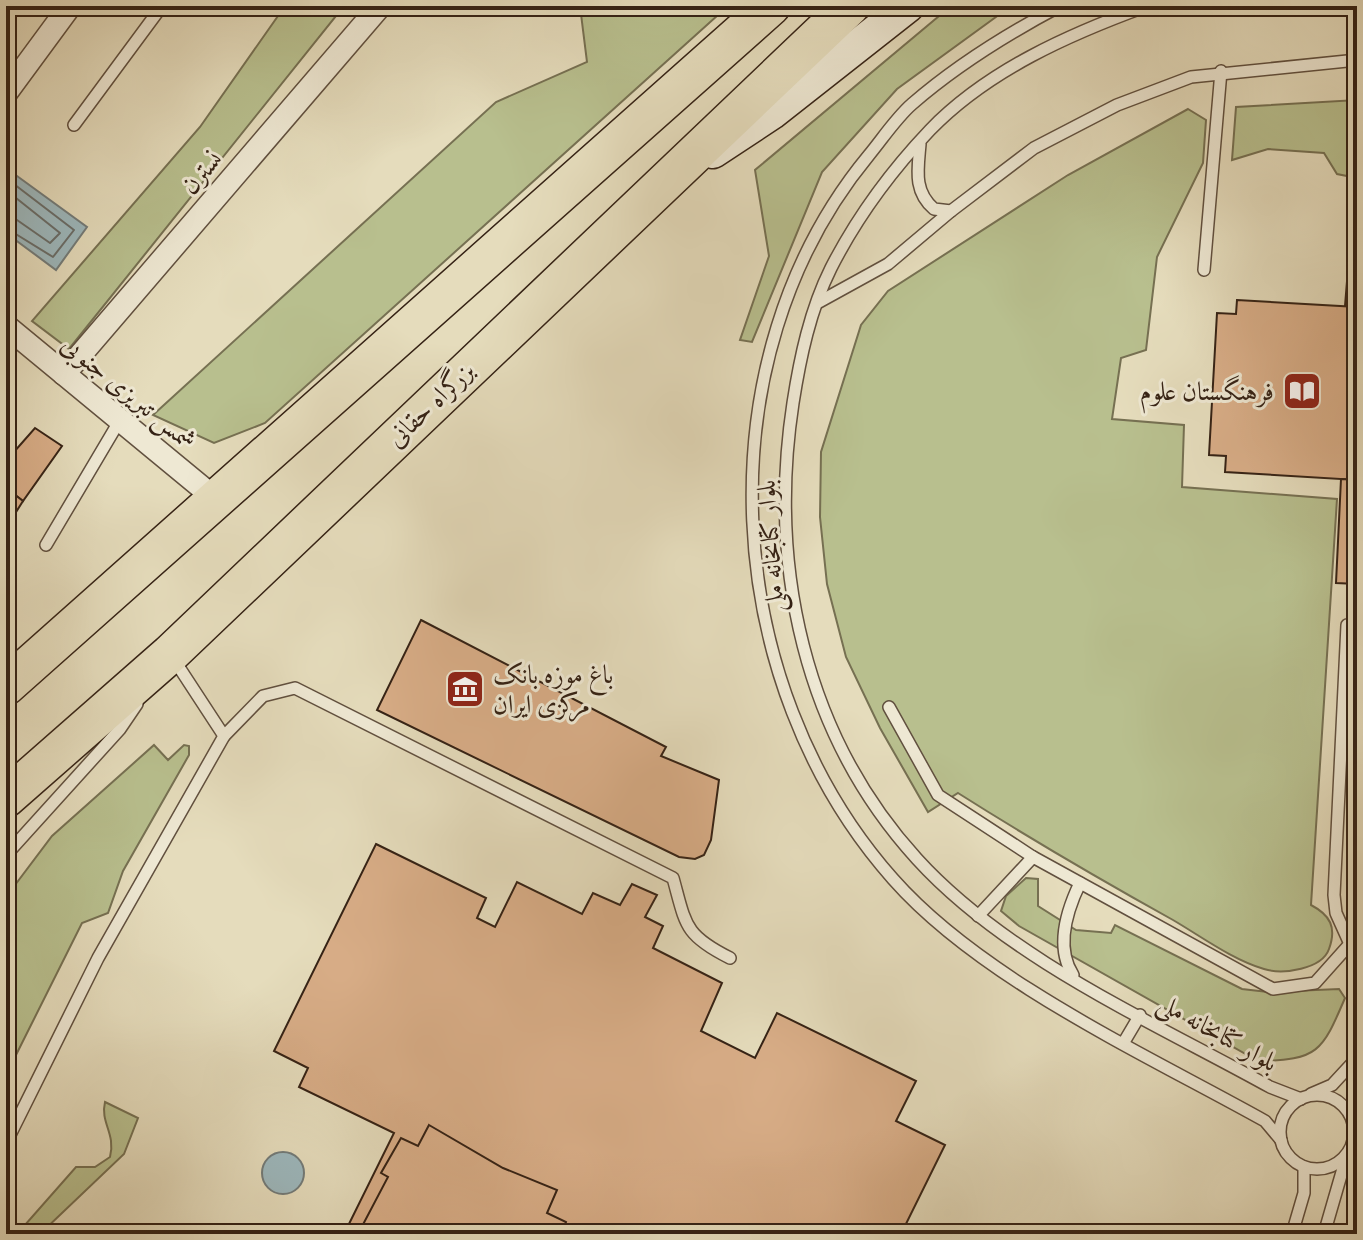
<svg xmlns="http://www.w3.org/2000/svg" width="1363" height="1240" font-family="'IM FELL French Canon',Amiri,serif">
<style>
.green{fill:#b8bf8e;stroke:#767052;stroke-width:2}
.water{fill:#9db8bd;stroke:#737c7a;stroke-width:2}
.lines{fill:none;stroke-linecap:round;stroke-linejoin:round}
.shore{stroke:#696d69;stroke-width:2}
.building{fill:#d8ad87;stroke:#352215;stroke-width:2}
.service-casing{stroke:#61503f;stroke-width:14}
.minor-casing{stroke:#61503f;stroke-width:25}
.secondary-casing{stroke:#352215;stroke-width:35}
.trunk-casing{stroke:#352215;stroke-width:41}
.path{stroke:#352215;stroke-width:4;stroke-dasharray:6 4;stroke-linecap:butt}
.service{stroke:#eee8d3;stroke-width:11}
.minor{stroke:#eee8d3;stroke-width:22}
.secondary{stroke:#eee8d3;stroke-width:32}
.trunk{stroke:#e5dcbc;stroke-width:38}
.labels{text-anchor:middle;stroke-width:6;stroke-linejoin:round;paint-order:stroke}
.street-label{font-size:26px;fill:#352215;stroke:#eee8d3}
.poi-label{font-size:26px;fill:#352215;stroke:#eee8d3;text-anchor:end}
</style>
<rect width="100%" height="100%" fill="#e5dcbc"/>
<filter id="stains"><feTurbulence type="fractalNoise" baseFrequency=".0025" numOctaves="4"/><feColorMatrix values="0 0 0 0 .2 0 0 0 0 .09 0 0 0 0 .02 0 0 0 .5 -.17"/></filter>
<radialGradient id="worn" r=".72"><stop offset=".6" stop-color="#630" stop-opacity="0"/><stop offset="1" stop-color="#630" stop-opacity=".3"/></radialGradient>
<!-- green -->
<g class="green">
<polygon points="285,6 344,6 69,349 32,321 200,127"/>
<polygon points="580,6 728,6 265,423 214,443 153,415 496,102 587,62"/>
<polygon points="951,6 1011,6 897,89 822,172 752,342 740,340 769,256 755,170"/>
<polygon points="1357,100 1357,178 1337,174 1324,153 1268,149 1232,160 1236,107"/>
<path d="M1188,109l18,11 -3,43 -46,94 -11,93 -25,8 -9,61 72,6 -2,62 155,12 -26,406c19,10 26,22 18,44 -7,20 -46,26 -65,20 -31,-9 -62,-32 -91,-49 -72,-40 -144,-82 -215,-127l-30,19 -48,-84 -34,-71 -19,-73 -7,-67 1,-65 40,-127 27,-34 180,-116z"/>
<polygon points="154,745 168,760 184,745 189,746 189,755 123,871 108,913 82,923 6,1075 6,897 52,836"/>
<path d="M1026,878l12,1v27l38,24 35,3 4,-8 127,64 26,3 71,-3 6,9c-23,54 -27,62 -87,63l-239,-135 -18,-15 5,-15z"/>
<path d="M105,1102l33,16 -14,36 -84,80h-23l59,-67h19l15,-10c6,-24 -10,-34 -5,-55z"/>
</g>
<!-- water -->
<g class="water">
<polygon points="6,168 87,227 56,270 6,233"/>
<circle cx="283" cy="1173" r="21"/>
</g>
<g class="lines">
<!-- shore -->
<g class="shore">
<polyline points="6,178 74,230 53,257 6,228"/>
<polyline points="6,190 60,233 50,243 17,220 6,217"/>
</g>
</g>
<!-- building -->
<g class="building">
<polygon points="1353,207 1357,207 1357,307 1345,306"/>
<polygon points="1237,300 1357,307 1357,480 1225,472 1226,456 1209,455 1217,313 1236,314"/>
<polygon points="35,428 62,446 23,501 6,488 6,461"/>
<polygon points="1341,479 1357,480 1357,584 1336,583"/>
<polygon points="6,488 23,501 6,528"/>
<polygon points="421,620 666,747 661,756 719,780 711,840 704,855 695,859 679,857 377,710"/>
<polygon points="376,844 486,898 477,918 495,927 517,882 582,914 593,893 620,905 632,884 657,895 645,917 663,926 653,948 722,983 701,1031 755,1058 777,1013 916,1081 896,1121 945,1145 901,1234 344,1234 394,1133 299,1087 308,1068 274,1051"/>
<polygon points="429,1125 503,1168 557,1190 547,1213 566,1222 562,1234 358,1234 388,1177 381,1173 401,1138 418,1146"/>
<polygon points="191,1225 210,1234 186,1234"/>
</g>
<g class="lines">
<!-- service casing -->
<g class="service-casing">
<g id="service">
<path d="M1060,6c-53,28 -102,58 -148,98 -16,14 -29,34 -43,51 -169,204 -149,529 24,724 89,101 254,176 372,242l16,19"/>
<path d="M1147,6c-77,28 -159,64 -217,124 -38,40 -74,89 -99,138 -21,42 -31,90 -38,135 -25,163 11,332 124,456 91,100 236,163 353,228l31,12"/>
<polyline points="74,125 162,6"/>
<path d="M920,144c-2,25 -7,47 14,65l17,2"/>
<polyline points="1204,270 1221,71"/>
<polyline points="819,302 888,264 951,211 1034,148 1117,105 1191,77 1357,60"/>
<polyline points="46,545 120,420"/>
<polyline points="1347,625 1334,895 1336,913 1350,944"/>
<polyline points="889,707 938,795 1033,857"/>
<path d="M224,736l39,-40 32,-8 378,190c13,47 11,57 57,80"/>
<polyline points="6,855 120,729 137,704"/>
<polyline points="978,916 1033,857 1273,989 1315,983 1357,936"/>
<path d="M1073,975c-18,-28 -6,-65 7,-92"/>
<polyline points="1124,1042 1140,1015"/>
<polyline points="1311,1094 1332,1085 1357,1058"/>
<circle cx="1317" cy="1132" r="37"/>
<polyline points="6,1143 98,958 224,736 173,658"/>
<polyline points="1292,1234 1304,1193 1304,1167"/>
<polyline points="1324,1234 1346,1158"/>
</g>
</g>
<!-- minor casing -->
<g class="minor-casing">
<g id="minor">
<polyline points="6,93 70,6"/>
<polyline points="6,326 217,500"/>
<polyline points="64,374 380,6"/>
</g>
</g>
<!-- secondary casing -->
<g class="secondary-casing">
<polyline id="secondary" points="713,152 772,113 908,6"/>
</g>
<!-- trunk casing -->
<g class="trunk-casing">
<g id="trunk">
<polyline points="6,686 771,6"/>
<polyline points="6,798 170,654 850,6"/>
</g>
</g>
<!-- path -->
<polyline class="path" points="1356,1234 1357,1232"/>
<!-- service -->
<use href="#service" class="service"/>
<!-- minor -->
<use href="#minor" class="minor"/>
<!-- secondary -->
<use href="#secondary" class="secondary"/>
<!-- trunk -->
<use href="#trunk" class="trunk"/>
</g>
<!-- icons -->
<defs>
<g id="library-square" transform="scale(2)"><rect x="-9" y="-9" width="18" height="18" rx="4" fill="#8f2418" stroke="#eee8d3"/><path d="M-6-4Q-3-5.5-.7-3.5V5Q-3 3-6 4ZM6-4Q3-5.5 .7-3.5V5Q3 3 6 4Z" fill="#fff"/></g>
<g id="museum-square" transform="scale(2)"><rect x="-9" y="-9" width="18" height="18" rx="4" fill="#8f2418" stroke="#eee8d3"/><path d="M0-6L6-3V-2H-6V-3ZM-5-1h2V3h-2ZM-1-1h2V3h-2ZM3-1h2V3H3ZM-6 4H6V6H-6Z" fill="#fff"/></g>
</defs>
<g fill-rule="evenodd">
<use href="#library-square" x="1302" y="391"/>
<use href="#museum-square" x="465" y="689"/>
</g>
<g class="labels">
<!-- street labels -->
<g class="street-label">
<text transform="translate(201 172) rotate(-49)" y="9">نسترن</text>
<text transform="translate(129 392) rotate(39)" y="9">شمس تبریزی جنوبی</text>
<text transform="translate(430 404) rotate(-44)" y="9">بزرگراه حقانی</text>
<text transform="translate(770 546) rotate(-94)" y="9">بلوار کتابخانه ملی</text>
<text transform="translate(1218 1032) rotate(29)" y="9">بلوار کتابخانه ملی</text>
</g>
<!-- poi labels -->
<g class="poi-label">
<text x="1274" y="400">فرهنگستان علوم</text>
<text x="493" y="683" text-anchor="start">باغ موزه بانک<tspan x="493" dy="30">مرکزی ایران</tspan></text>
</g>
</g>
<!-- margin -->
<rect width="1363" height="1240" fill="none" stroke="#e5dcbc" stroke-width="32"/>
<rect x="8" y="8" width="1347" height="1224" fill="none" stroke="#352215" stroke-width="4"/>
<rect x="16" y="16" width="1331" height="1208" fill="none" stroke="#352215" stroke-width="2"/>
<rect width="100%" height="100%" filter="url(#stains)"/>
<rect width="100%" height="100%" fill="url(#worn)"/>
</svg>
